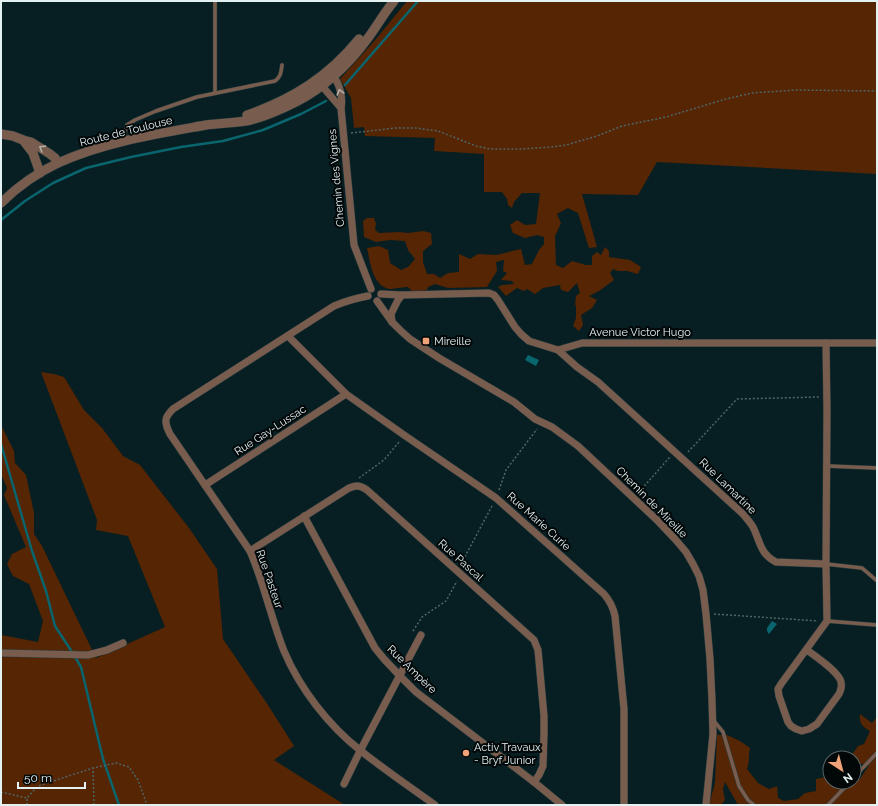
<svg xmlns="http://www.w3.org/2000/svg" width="878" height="806" font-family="Raleway,sans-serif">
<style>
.green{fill:#552504}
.water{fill:#09656e}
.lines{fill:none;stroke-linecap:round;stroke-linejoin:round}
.stream{stroke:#09656e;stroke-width:2.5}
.service-casing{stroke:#263c3f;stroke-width:4.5}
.minor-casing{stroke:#263c3f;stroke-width:8}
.tertiary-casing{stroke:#263c3f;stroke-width:10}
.path{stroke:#506568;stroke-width:1.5;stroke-dasharray:2 2;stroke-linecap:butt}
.service{stroke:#785c4d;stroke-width:3.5}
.minor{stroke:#785c4d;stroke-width:7}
.tertiary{stroke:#785c4d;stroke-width:9}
.oneway{stroke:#b3aea8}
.poi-dot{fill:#f0a378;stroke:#020708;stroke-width:1.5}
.labels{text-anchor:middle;stroke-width:4;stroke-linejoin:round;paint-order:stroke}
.street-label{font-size:11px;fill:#e3f1f3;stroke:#020708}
.poi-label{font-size:11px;fill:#e3f1f3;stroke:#020708;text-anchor:start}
</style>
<rect width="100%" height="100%" fill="#071f22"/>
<!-- green -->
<g class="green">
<path d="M407,1h470v173l-220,-12 -19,33 -56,-1 15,53 -8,1 -11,-35 -10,-5 -11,6 4,9 -6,13 1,29 7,3 9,-7 14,4h6v-9l5,-4 4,3 4,-8 4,4v6l21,3 11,7 -3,7 -11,-3h-9l-5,-2 -3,4 4,7 -15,11 -10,5 8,4 -5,8 -11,7 2,10 -4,6 -6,-5 3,-8v-13h-1l1,-9 4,-3 -3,-10 -9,9 -7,-2 -1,-5 -17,3 -8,6 -8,-5 -3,2 -7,-3 -11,8 -8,-9 4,-2 12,-1 -2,-3 -11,-1 6,-7 -4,-2 1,-11 -8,2 1,9 -10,16 -39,1 -13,-4 -7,3 -1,3 -14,2 -5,-5c-5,0 -14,2 -19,2 -17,-4 -19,-28 -22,-41l12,-2 9,4 2,13 11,7 7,-3 7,-8 -7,-9 -3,-9 -15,-1 -14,2 -12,-5 -1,-16 4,-3h7l2,6 -1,6 4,3 20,-1 9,1 15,-2 8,2 1,11 -9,7v11l4,12h7l6,4 8,-5 11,-1v-18l11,5 8,-5 18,1 25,-6 4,16 7,-1 7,-14 5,-6v-7l-7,-2 -12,3 -12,-5 -3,-8 7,-5 8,5 11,-1 4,-31h-18l-8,9 -2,6 -4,-3 -1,-6 -5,-7h-18v-38l-50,-3 1,-13 -70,-2 -1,-9 -10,1 -3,-30 -11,-19 36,-40z"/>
<polygon points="41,372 54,374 64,377 84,410 102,428 123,456 140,465 189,528 217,569 223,639 268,705 294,746 274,760 345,805 1,805 1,635 38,642 43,621 29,584 13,576 7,564 12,554 26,547 4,495 7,488 1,474 1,425 14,451 15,463 26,475 34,513 34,534 42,546 96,658 165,627 128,536 96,530 97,520"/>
<path d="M860,714l12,9 5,-6v88h-139l-13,-23 -2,7 2,11 -4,5h-12l6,-22 2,-48h10l13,6 10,7c-2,7 0,14 -3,21l11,14 11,6 8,-3 1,12 6,3 14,-2 7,-6 11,-2v-12l10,-2v-2h4v7h20l2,2 8,-5 9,-14 -12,-2 -3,-3v-2h-1l-2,-2 7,-10 6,-2 6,-13c-8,-4 -11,-8 -10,-17z"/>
</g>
<!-- water -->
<g class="water">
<polygon points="528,355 539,360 536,366 525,360"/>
<polygon points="772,621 777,624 769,634 767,631 767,628"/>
</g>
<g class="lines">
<!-- stream -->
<g class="stream">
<polyline points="345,85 418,1"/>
<polyline points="1,220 25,201 53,183 86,168 131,157 181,147 223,141 263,130 301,114 326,101"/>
<polyline points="1,444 32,551 46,591 55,626 72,652"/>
<polyline points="75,657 81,667 103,759 119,805"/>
</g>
<!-- service casing -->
<g class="service-casing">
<g id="service">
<polyline points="215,93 215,1"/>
<path d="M125,140v-8l2,-7 8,-5 21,-9 41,-14 78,-16c6,-4 6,-9 7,-16"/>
<polyline points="827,466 877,468"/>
<polyline points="826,564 862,568 876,580"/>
<polyline points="827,621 877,625"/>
<polyline points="714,721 723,732 739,786 748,800 754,805"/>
<polyline points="854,777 877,753"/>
<polyline points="828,805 850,782"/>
</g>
</g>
<!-- minor casing -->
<g class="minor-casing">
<g id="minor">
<path d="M329,76h4c7,8 10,22 8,32l13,137 17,44"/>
<polyline points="322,82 322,86 341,108"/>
<polyline points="381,294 402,295 489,293 494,295 498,300 515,327 521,334 529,341 558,350 582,343 877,343"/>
<path d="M368,296c-12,2 -22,5 -34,10l-161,103c-9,9 -9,13 -3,25l80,117c14,32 21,67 34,100 16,38 45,75 77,100 24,19 49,36 74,54"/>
<polyline points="377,301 392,322 401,331 410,339 439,358 514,402 535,419 552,427 578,446 658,521 675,539 686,552 693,564 699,576 703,590 706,614 710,659 712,700 713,734 706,805"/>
<polyline points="392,322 391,314 398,300 402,295"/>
<path d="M288,336l58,58 58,41 92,63 108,96c6,7 9,13 11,22l9,93v96"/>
<path d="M558,350l19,17 21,15 145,132c3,4 7,8 10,13 7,14 7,27 23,35l50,2 1,-154 -1,-67"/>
<polyline points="205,485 346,394"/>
<polyline points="304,516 375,648 384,659 400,676 416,692 534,782 562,805"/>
<path d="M250,551l99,-63c7,-3 11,-3 18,2l167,150 4,10 6,66v18l-1,32 -4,9 -5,7"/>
<path d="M807,650c8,6 32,22 34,32 1,4 0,8 -2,12l-22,30 -8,5 -7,2 -6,-2 -5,-3 -3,-4 -9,-26 -1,-7 3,-5 46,-63 -1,-57"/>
<polyline points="1,653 88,655 107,650 123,643"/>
<polyline points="344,784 360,751 421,635"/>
</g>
</g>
<!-- tertiary casing -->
<g class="tertiary-casing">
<g id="tertiary">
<path d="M247,115c46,-16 81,-38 112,-76"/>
<polyline points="1,134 13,136 23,140 31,142 50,154 55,158 58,163"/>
<polyline points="23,140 33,153 40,173"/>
<path d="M1,203c16,-16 36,-30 57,-40 46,-21 98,-29 148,-38 15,-2 31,-2 45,-5 16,-4 31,-11 45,-18 29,-15 53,-38 72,-64 9,-12 16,-25 26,-37"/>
</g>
</g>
<!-- path -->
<g class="path">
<polyline points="351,133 396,128 416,128 438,131 476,146 490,149 522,149 551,147 566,145 597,136 622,126 666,117 726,99 752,93 797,90 877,91"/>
<polyline points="688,452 737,399 819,397"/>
<polyline points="359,478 384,460 399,442"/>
<polyline points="499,490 506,470 537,429"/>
<polyline points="639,492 670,457"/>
<polyline points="461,564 492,506"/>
<polyline points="714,614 818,621"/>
<polyline points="413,631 422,617 446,601 457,581"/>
<polyline points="1,792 27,798"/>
<polyline points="27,805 27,798 36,788 41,785 93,768"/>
<polyline points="94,805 93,768 116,763 129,767 138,780 147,805"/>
</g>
<!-- service -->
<use href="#service" class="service"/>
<!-- minor -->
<use href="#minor" class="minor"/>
<!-- tertiary -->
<use href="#tertiary" class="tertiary"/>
</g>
<!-- one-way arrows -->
<defs><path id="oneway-chevron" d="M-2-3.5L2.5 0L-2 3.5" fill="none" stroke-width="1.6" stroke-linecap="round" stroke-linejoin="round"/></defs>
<g class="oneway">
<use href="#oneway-chevron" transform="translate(340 92) rotate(-105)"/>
<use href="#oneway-chevron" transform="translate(42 148) rotate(-148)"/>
</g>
<!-- markers -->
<g class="poi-dot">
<rect x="422" y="337" width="8" height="8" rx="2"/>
<circle cx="466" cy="753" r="4"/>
</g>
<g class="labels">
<!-- street labels -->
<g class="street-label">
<text transform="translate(126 131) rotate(-14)" y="4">Route de Toulouse</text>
<text transform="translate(336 178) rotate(-95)" y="4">Chemin des Vignes</text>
<text x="640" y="336">Avenue Victor Hugo</text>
<text transform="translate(270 430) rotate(-33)" y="4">Rue Gay-Lussac</text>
<text transform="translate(728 486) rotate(44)" y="4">Rue Lamartine</text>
<text transform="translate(652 502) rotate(45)" y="4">Chemin de Mireille</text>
<text transform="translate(539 521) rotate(42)" y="4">Rue Marie Curie</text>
<text transform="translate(461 560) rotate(42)" y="4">Rue Pascal</text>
<text transform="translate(270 579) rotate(71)" y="4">Rue Pasteur</text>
<text transform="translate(412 669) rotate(44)" y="4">Rue Ampère</text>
</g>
<!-- poi labels -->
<g class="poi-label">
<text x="434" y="345">Mireille</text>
<text x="474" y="751">Activ Travaux<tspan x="474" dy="13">- Bryf Junior</tspan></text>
</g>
</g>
<!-- border -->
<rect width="878" height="806" fill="none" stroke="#e3f1f3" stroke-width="4"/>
<!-- north arrow -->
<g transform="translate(842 770) rotate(144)"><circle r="19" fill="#020708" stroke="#5c6566"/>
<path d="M0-3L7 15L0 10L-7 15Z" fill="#f0a378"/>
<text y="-6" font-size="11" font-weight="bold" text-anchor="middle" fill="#e3f1f3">N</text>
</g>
<!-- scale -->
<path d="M18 782v6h67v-6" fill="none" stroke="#e3f1f3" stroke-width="2"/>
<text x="24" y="782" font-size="12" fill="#e3f1f3" stroke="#020708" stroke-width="3" paint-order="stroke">50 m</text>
</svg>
